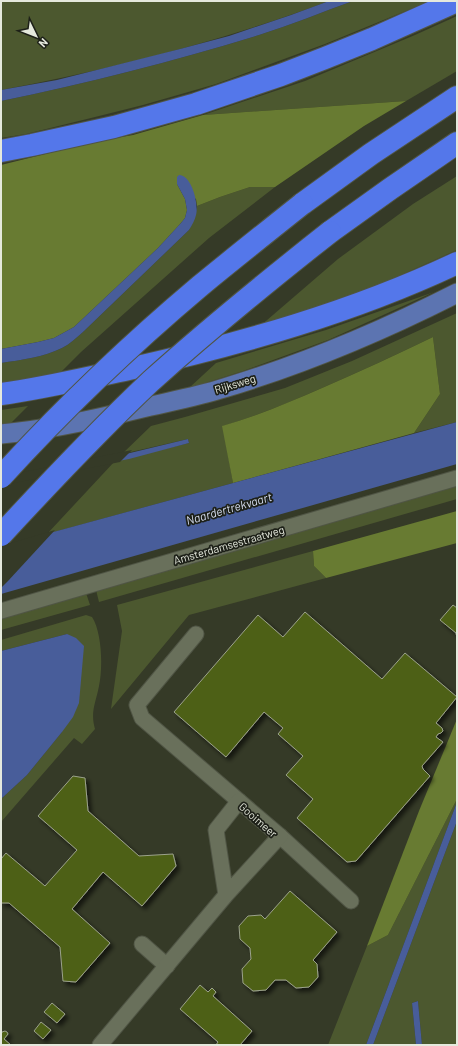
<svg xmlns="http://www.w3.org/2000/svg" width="458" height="1046" font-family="Barlow,sans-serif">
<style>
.green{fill:#4c582f}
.forest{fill:#687b32}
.water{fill:#485d9a}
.pier{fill:#353a27}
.building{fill:#4e6012;stroke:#9ba28c;filter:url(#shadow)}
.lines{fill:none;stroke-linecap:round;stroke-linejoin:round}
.minor-casing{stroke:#505545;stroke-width:17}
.major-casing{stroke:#505545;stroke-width:21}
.highway-casing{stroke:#505545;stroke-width:24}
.minor{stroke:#69705b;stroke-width:15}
.major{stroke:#5c74b1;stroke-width:19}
.highway{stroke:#5477ea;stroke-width:22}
.highway-bridge-casing{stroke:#505545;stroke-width:24;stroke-linecap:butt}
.highway-bridge{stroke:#5477ea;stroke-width:22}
.labels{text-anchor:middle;stroke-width:3.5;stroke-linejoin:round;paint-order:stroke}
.street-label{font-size:11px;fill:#e5e9dd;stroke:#1d2018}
.water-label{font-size:12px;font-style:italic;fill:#d6ddef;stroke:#1d2018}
</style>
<defs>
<filter id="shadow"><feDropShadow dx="3.5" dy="3.5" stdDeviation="2" flood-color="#0009"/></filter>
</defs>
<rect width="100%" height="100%" fill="#353a27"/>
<!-- green -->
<g class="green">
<path d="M1,1h328c-106,40 -217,68 -328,89z"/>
<path d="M353,1h77l-105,43 -109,40 -73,21 -52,13 -65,16 -25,4v-37c87,-18 173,-40 258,-66 32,-10 63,-23 94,-34z"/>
<polygon points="457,16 457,71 406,101 203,115 305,81 415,35"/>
<polygon points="457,176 457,250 374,287 259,327 338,259 413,204"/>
<path d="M250,187h25l-66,51 -128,114 -22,22 -58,9v-20c20,-3 43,-6 61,-15 8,-4 14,-10 21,-16l106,-102 8,-22v-2l23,-9z"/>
<polygon points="434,292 328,340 243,371 189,388 216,363 326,330"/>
<path d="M457,313v109l-43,11 26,-39 -7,-57c-37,18 -74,35 -111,51 -32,14 -65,28 -99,38l10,57 -186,51 68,-73 74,-18 -1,-4 -66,15 29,-28 34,-9 100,-29 67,-27z"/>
<polygon points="28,406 10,424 1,425 1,410"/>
<polygon points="457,484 457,499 99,602 96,590"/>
<polygon points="313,551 314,566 326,578 189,615 111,709 122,631 117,605"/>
<polygon points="86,593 90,605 1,630 1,617"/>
<path d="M86,615l6,2c10,15 11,51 7,69 -3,16 -9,26 -4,43l-13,15 -8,-6 -73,84v-23l26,-24 35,-43 5,-98 -66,17v-11z"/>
<polygon points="457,799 457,802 366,1045 328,1045 367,946 388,935"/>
<polygon points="457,821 457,1045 422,1045 418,1001 412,1003 416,1045 373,1045"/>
</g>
<!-- forest -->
<g class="forest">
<polygon points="406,101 364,126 275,187 250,187 220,197 197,206 196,199 177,184 185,199 187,210 185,218 181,223 158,248 74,327 54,338 38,342 1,349 1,165 93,142 133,135 203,115"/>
<path d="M433,337l7,57 -26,39 -181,50 -11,-57c35,-10 68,-24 100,-38 37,-16 74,-33 111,-51z"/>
<polygon points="457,511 457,543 326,578 314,566 313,551"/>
<polygon points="457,719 457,799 388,935 367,946 419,811"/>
</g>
<!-- water -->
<g class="water">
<path d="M329,1h24c-31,11 -62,24 -94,34 -85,26 -171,48 -258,66v-11l56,-10 123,-31 49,-13 62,-21z"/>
<path d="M179,175c13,0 20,30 17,40 -1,5 -4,10 -7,15l-106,102c-7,6 -13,12 -21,16 -18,9 -41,12 -61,15v-14l37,-7 16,-4 20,-11 84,-79 23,-25 4,-5 2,-8 -2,-11 -8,-15v-7z"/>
<polygon points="457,422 457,464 1,594 1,548 46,534"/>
<polygon points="188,439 189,443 129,459 8,482 14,476 130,453"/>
<polygon points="67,634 76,638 84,646 79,703 73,717 62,732 27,775 1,799 1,651"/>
<polygon points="457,802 457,821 373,1045 366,1045"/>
<polygon points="418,1001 422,1045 416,1045 412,1003"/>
</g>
<!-- pier -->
<g class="pier">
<polygon points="132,450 120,462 9,484 14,474"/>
<polygon points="55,530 8,581 1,588 1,546"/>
</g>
<!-- building -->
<g class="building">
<polygon points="453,605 457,608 457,638 456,633 440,620"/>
<polygon points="305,612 382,679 405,653 457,697 436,723 442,728 443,731 441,733 438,734 436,737 443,742 422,766 423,769 430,776 356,861 347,862 297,818 313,799 286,775 303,756 278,734 283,728 264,712 226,757 174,712 258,615 283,637"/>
<polygon points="73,776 85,778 88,811 139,856 173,854 176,866 142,906 103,872 72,909 110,943 76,982 63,981 60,947 9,903 1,903 1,859 6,853 45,886 77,850 38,816"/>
<polygon points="290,891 337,932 313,960 317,964 318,977 309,987 296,988 286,980 275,980 266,990 253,991 243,983 242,969 251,959 250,948 240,939 239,926 248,916 261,915 265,919"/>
<polygon points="200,985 208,992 212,988 216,992 213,996 252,1031 240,1045 216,1045 218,1042 180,1009"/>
<polygon points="52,1003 65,1014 57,1023 44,1012"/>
<polygon points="41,1022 51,1030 43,1039 34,1031"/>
<polygon points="5,1031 7,1032 8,1034 4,1039 11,1045 1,1045 1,1035 2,1032"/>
</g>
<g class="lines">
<!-- minor casing -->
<g class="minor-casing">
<g id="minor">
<polyline points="1,611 457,478"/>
<polyline points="196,634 137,705 142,718 239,801"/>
<polyline points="280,836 351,901"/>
<polyline points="142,944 167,966"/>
<polyline points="100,1045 226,895 280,836 239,801 216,830 226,895"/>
</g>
</g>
<!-- major casing -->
<g class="major-casing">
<path id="major" d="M1,434c46,-4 92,-14 137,-25 29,-7 58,-12 86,-21 80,-24 158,-57 233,-95"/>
</g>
<!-- highway casing -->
<g class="highway-casing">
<g id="highway">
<polyline points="1,151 32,145 114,127 196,104 281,75 325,58 372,39 457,1"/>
<polyline points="302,204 371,154 457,97"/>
<polyline points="330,232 390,189 457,143"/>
<path d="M1,394c43,-6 85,-16 128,-25 112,-25 224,-57 328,-106"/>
</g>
</g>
<!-- minor -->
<use href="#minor" class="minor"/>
<!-- major -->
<use href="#major" class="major"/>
<!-- highway -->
<use href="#highway" class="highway"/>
<!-- highway-bridge casing -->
<g class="highway-bridge-casing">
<g id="highway-bridge">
<path d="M1,477c62,-68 129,-132 199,-191 34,-28 68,-55 102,-82"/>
<path d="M1,535c49,-53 98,-105 150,-154 58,-52 118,-101 179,-149"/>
</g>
</g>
<!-- highway-bridge -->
<use href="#highway-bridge" class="highway-bridge"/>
</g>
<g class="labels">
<!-- street labels -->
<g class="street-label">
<text transform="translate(235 384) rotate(-17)" y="4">Rijksweg</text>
<text transform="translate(229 545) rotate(-16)" y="4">Amsterdamsestraatweg</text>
<text transform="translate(258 820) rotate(41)" y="4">Gooimeer</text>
</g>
<!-- water labels -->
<g class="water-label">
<text transform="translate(229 509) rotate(-16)" y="4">Naardertrekvaart</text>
</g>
</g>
<!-- border -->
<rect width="458" height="1046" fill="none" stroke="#e5e9dd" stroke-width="4"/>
<!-- north arrow -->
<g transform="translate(36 36) rotate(133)" stroke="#1d2018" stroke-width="3" paint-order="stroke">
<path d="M0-3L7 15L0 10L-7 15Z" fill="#e5e9dd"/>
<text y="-6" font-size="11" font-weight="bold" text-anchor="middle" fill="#e5e9dd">N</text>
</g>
</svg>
